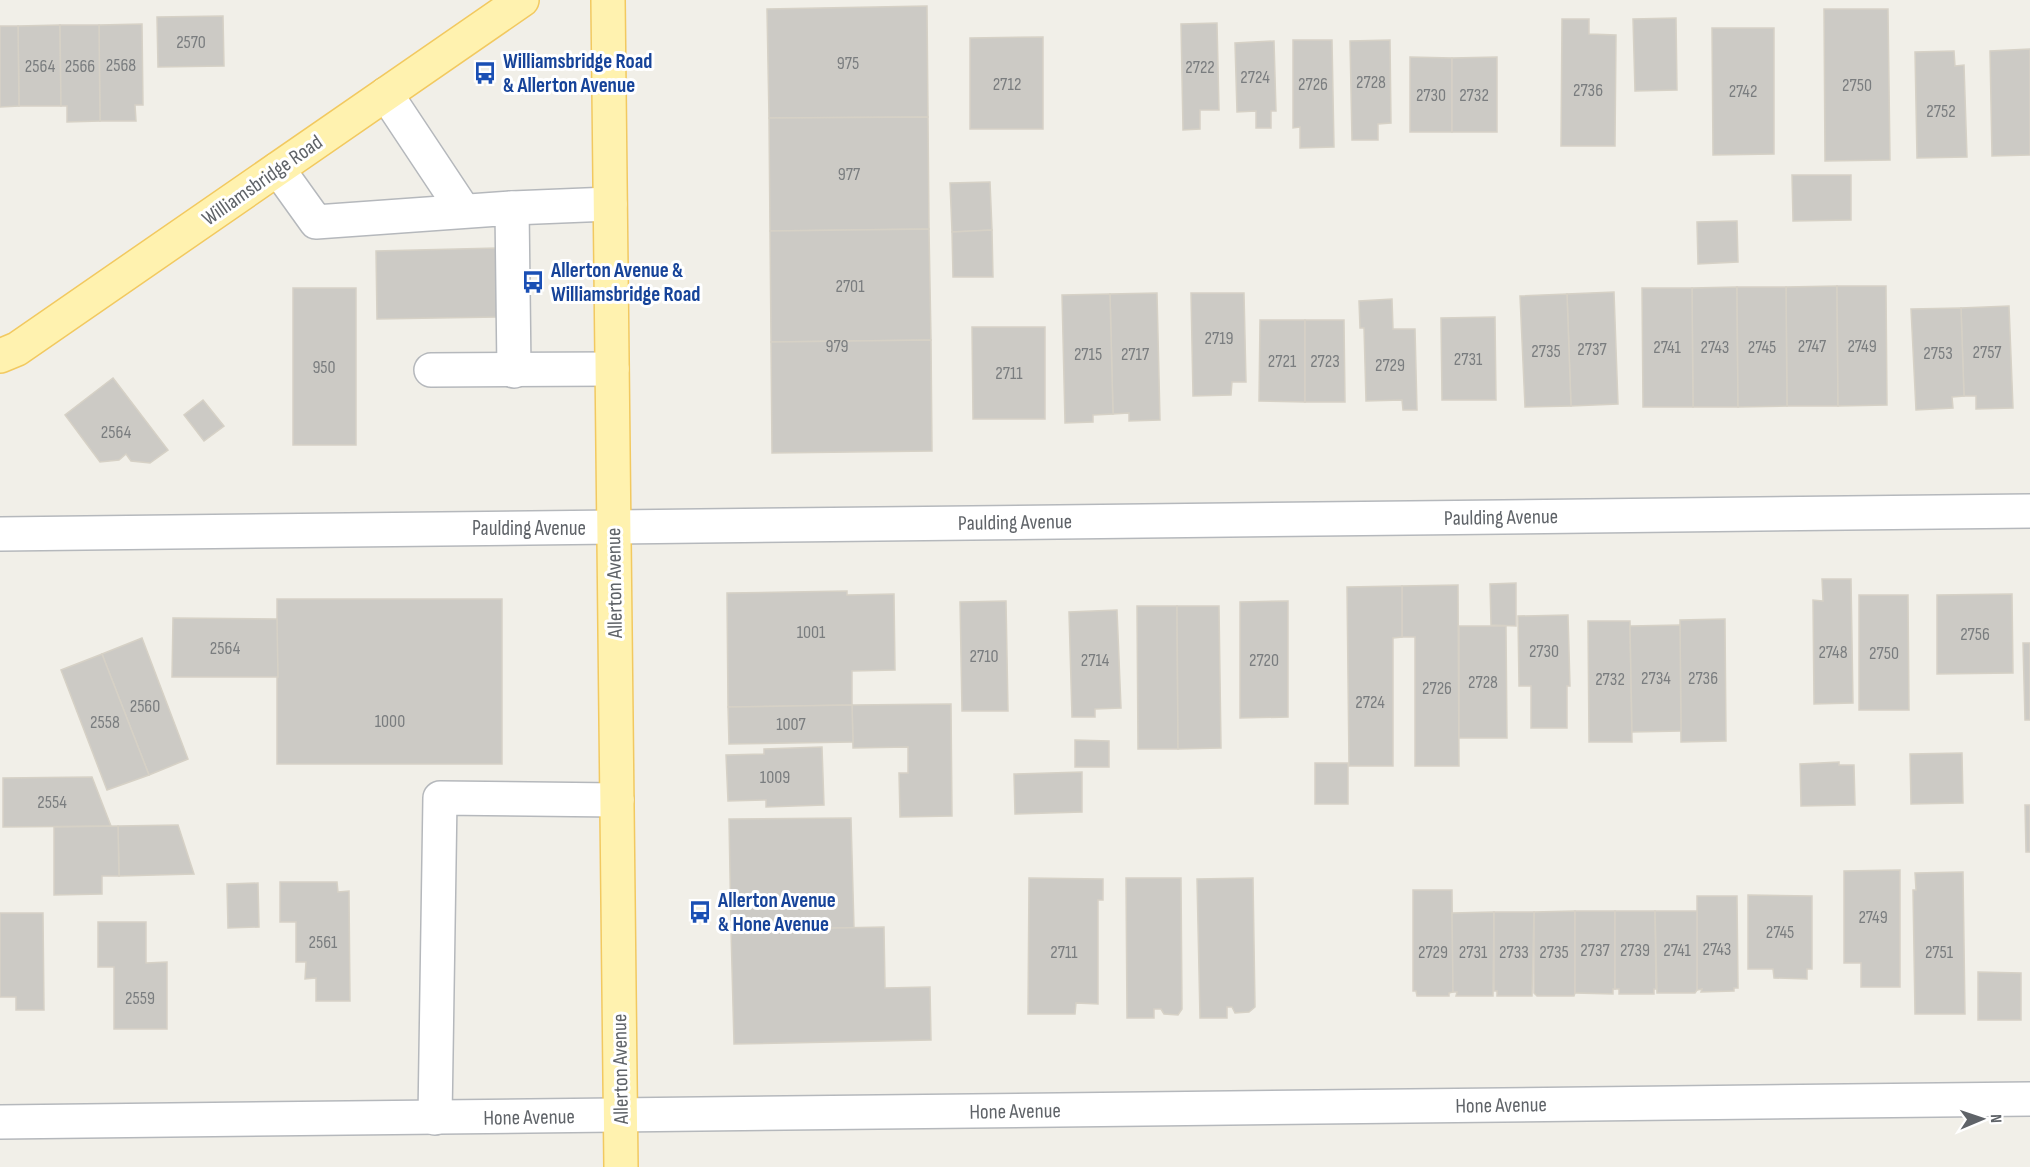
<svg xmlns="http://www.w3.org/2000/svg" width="2030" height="1167" font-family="'Sofia Sans Condensed',sans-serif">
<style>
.building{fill:#cccac5;stroke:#d6d1c6;stroke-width:1.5}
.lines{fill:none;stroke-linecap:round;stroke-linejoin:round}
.minor-casing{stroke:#b5b8bc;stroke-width:36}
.major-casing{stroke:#f2c960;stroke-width:36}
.minor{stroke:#fff;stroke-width:33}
.major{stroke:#fff2af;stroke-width:33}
.labels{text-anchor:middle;stroke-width:6;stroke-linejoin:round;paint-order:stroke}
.number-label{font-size:18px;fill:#7a7d7f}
.transit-label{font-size:21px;font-weight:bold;fill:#164399;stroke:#fff;text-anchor:start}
.street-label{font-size:21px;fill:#5f6368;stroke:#fff}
</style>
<rect width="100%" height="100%" fill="#f1efe8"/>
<!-- building -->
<g class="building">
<polygon points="927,6 928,117 769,118 767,9"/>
<polygon points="1824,9 1888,9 1890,160 1825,161"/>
<polygon points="223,16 224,66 158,67 157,17"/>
<polygon points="1676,18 1677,90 1635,91 1633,19"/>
<polygon points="1562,19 1589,19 1589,34 1616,35 1615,146 1561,146"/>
<polygon points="1217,23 1219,110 1200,110 1200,129 1183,130 1181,24"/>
<polygon points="142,24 143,105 135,105 136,121 100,121 99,25"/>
<polygon points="60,25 61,106 19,106 18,26"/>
<polygon points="60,25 99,25 100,121 67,122 67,106 61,106"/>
<polygon points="0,26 18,26 19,106 0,107"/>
<polygon points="1712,28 1774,28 1774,154 1713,155"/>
<polygon points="1043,37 1043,129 970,129 970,38"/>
<polygon points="1293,40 1332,40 1334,147 1300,148 1300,127 1293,128"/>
<polygon points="1390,40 1391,123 1378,124 1378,140 1352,140 1350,41"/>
<polygon points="1274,41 1276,111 1271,111 1271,128 1256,128 1256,111 1237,112 1235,43"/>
<polygon points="2030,49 2030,155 1992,156 1990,51"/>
<polygon points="1954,51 1955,66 1964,65 1967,157 1917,158 1915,52"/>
<polygon points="1410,57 1452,58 1452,132 1410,132"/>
<polygon points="1497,57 1497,132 1452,132 1452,58"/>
<polygon points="928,117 929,229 770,231 769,118"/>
<polygon points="1792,175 1851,175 1851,220 1793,221"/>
<polygon points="990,182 992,230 952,232 950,183"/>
<polygon points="1737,221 1738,262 1698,264 1697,222"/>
<polygon points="929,229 931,340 771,342 770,231"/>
<polygon points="992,230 993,277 953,277 952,232"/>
<polygon points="497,248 498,317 377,319 376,251"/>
<polygon points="1837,286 1838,406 1787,406 1786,287"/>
<polygon points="1837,286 1886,286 1887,405 1838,406"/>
<polygon points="1737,287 1738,407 1693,407 1692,288"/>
<polygon points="1737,287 1786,287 1787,406 1738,407"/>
<rect x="293" y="288" width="63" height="157"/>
<polygon points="1642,288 1692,288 1693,407 1643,407"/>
<polygon points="1614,292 1618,404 1571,406 1567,294"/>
<polygon points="1157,293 1160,420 1129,421 1129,413 1113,414 1110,294"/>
<polygon points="1191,293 1244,293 1246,382 1232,382 1231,395 1193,396"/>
<polygon points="1110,294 1113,414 1093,415 1093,422 1065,423 1062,295"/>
<polygon points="1567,294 1571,406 1525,407 1520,296"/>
<polygon points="1392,299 1393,329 1415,329 1417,410 1403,410 1402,400 1366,401 1364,328 1360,328 1359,301"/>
<polygon points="2009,306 2013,408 1976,409 1976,396 1964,396 1961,308"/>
<polygon points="1961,308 1964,396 1952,397 1953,408 1916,410 1911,309"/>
<polygon points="1495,317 1496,400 1442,400 1441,318"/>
<polygon points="1260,320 1305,320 1305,402 1259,401"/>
<polygon points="1305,320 1344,320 1345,402 1305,402"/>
<polygon points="972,327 1045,327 1045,419 973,419"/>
<polygon points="931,340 932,451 772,453 771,342"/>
<polygon points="113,378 168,450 150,463 131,461 126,454 119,460 100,462 65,415"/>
<polygon points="203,400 224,426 204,441 184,415"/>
<polygon points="1822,579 1851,579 1853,703 1814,704 1813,600 1823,601"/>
<polygon points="1516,583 1516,626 1491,625 1490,584"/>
<polygon points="1458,585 1459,766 1415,766 1415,637 1402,637 1402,586"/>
<polygon points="1402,586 1402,637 1393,638 1393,766 1349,766 1347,587"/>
<polygon points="847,591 847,595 894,594 895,670 852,671 852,705 728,707 727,593"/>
<polygon points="2012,594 2013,673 1937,674 1937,595"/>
<polygon points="1859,595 1908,595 1909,710 1859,710"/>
<rect x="277" y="599" width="225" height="165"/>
<polygon points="1006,601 1008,711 962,711 960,602"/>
<polygon points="1288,601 1288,717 1240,718 1240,602"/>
<polygon points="1137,606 1177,606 1178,749 1138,749"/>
<polygon points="1177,606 1219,606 1221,748 1178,749"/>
<polygon points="1117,610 1121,708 1095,709 1095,717 1072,717 1069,612"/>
<polygon points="1568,615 1570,686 1567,686 1567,728 1531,728 1531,686 1519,686 1518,616"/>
<polygon points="173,618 277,619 278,677 172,677"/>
<polygon points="1725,619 1726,741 1681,742 1680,620"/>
<polygon points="1588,621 1630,621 1632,742 1589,742"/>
<polygon points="1680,625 1681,731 1632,732 1630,626"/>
<polygon points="1459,626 1506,626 1507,738 1459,738"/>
<polygon points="142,638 188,759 149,775 102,654"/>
<polygon points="2023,643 2030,643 2030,720 2025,720"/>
<polygon points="102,654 149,775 107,790 61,670"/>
<polygon points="951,704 952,816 900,817 899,773 908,773 908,747 853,748 852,705"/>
<polygon points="852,705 853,742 729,744 728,707"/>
<polygon points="1075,740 1109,741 1109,767 1075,767"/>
<polygon points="822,747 824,805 766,807 766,800 728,801 726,755 764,754 764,749"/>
<polygon points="1962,753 1963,803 1911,804 1910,754"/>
<polygon points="1839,762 1839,765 1854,765 1855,805 1801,806 1800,764"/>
<rect x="1315" y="763" width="33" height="41"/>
<polygon points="1082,772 1082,812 1015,814 1014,774"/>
<polygon points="92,777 111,826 3,827 3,778"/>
<polygon points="2025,805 2030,805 2030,852 2026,852"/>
<polygon points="851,818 854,928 731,930 729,819"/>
<polygon points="178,825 194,874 119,876 118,826"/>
<polygon points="118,826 119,876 102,876 102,894 54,895 54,827"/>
<polygon points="1900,870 1900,987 1861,987 1861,963 1844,963 1844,871"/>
<polygon points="1963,872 1965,1014 1915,1014 1913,890 1916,890 1915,873"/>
<polygon points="1029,878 1103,879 1103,900 1098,900 1098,1004 1076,1003 1075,1014 1028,1014"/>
<polygon points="1126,878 1181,878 1182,1009 1178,1015 1164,1014 1161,1009 1154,1009 1154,1018 1127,1018"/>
<polygon points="1253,878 1255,1007 1249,1012 1235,1013 1232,1007 1227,1007 1227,1018 1200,1018 1197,879"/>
<polygon points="280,882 337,882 338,892 349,891 350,1001 316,1001 316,978 305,979 306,962 296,962 296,922 280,922"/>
<polygon points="258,883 259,927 228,928 227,884"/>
<polygon points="1413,890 1452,890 1453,992 1449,993 1449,996 1417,996 1416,991 1413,991"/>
<polygon points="1748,895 1812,896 1812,969 1807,969 1807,979 1774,978 1773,969 1748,969"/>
<polygon points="1697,896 1737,896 1738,988 1734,988 1734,991 1701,992 1702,989 1697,990"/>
<polygon points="1575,911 1575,993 1574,996 1537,996 1534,993 1534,912"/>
<polygon points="1575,911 1615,911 1615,989 1613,989 1613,994 1575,993"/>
<polygon points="1615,911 1655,911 1656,989 1654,989 1654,994 1619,994 1619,989 1615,989"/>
<polygon points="1655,911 1697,911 1697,990 1695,993 1657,993"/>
<polygon points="1494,912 1493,996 1456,996 1457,992 1453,992 1452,913"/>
<polygon points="1494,912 1534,912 1532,996 1497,996 1497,991 1494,991"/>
<polygon points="0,913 43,913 44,1010 16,1010 16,997 0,997"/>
<polygon points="98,922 146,922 146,963 167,962 167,1029 114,1029 114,967 98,967"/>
<polygon points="884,927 885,988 930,987 931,1040 734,1044 731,930"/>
<polygon points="1978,972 2021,973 2021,1020 1978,1020"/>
</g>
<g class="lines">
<!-- minor casing -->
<g class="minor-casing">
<g id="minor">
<polyline points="386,94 463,210"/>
<polyline points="278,169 316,222 512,208 514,371"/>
<polyline points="512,208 610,204"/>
<polyline points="431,370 612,369"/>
<polyline points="0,534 2030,511"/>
<polyline points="435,1118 440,798 617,800"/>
<polyline points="0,1122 2030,1099"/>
</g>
</g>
<!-- major casing -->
<g class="major-casing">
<g id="major">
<polyline points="608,0 621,1167"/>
<polyline points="0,356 17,349 522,0"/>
</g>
</g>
<!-- minor -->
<use href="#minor" class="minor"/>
<!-- major -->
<use href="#major" class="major"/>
</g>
<!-- icons -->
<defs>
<g id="bus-bare" transform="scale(1.8)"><path d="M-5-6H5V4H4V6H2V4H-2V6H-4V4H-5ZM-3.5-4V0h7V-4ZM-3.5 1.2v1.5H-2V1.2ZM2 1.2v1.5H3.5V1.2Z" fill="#1a4fb4" stroke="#fff" stroke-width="2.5" paint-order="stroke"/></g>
</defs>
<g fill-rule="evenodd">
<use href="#bus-bare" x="485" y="73"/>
<use href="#bus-bare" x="533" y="282"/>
<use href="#bus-bare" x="700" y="912"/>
</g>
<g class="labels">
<!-- number labels -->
<g class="number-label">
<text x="191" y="48">2570</text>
<text x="848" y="69">975</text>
<text x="121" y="71">2568</text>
<text x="40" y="72">2564</text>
<text x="80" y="72">2566</text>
<text x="1200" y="73">2722</text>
<text x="1255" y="83">2724</text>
<text x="1371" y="88">2728</text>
<text x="1007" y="90">2712</text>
<text x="1313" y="90">2726</text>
<text x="1857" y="91">2750</text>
<text x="1588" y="96">2736</text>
<text x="1743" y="97">2742</text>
<text x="1431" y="101">2730</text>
<text x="1474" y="101">2732</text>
<text x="1941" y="117">2752</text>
<text x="849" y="180">977</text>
<text x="850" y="292">2701</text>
<text x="1219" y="344">2719</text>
<text x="837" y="352">979</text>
<text x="1812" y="352">2747</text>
<text x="1862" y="352">2749</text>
<text x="1667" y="353">2741</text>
<text x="1715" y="353">2743</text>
<text x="1762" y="353">2745</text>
<text x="1592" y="355">2737</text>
<text x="1546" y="357">2735</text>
<text x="1987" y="358">2757</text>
<text x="1938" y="359">2753</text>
<text x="1088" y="360">2715</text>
<text x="1135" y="360">2717</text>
<text x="1468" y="365">2731</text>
<text x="1282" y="367">2721</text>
<text x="1325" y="367">2723</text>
<text x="1390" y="371">2729</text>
<text x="324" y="373">950</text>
<text x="1009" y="379">2711</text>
<text x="116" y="438">2564</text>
<text x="811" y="638">1001</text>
<text x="1975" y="640">2756</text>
<text x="225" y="654">2564</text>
<text x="1544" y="657">2730</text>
<text x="1833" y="658">2748</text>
<text x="1884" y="659">2750</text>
<text x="984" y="662">2710</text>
<text x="1095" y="666">2714</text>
<text x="1264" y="666">2720</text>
<text x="1656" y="684">2734</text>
<text x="1703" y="684">2736</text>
<text x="1610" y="685">2732</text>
<text x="1483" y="688">2728</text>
<text x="1437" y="694">2726</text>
<text x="1370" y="708">2724</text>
<text x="145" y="712">2560</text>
<text x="390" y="727">1000</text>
<text x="105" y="728">2558</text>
<text x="791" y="730">1007</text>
<text x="775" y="783">1009</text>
<text x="52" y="808">2554</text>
<text x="1873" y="923">2749</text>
<text x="1780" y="938">2745</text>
<text x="323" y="948">2561</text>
<text x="1717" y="955">2743</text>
<text x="1595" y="956">2737</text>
<text x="1635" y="956">2739</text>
<text x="1677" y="956">2741</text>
<text x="1064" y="958">2711</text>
<text x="1433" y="958">2729</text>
<text x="1473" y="958">2731</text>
<text x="1514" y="958">2733</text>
<text x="1554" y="958">2735</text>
<text x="1939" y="958">2751</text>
<text x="140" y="1004">2559</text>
</g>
<!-- transit labels -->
<g class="transit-label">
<text x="503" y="68">Williamsbridge Road<tspan x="503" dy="24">&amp; Allerton Avenue</tspan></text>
<text x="551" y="277">Allerton Avenue &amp;<tspan x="551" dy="24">Williamsbridge Road</tspan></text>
<text x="718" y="907">Allerton Avenue<tspan x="718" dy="24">&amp; Hone Avenue</tspan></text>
</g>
<!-- street labels -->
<g class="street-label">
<text transform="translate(262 180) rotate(-35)" y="7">Williamsbridge Road</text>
<text transform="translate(1501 517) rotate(-1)" y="7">Paulding Avenue</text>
<text transform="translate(1015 522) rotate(-1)" y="7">Paulding Avenue</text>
<text x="529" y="535">Paulding Avenue</text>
<text transform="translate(614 583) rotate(-91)" y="7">Allerton Avenue</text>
<text transform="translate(620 1069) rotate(-91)" y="7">Allerton Avenue</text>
<text transform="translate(1501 1105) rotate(-1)" y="7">Hone Avenue</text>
<text transform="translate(1015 1111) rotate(-1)" y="7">Hone Avenue</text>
<text transform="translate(529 1117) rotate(-1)" y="7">Hone Avenue</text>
</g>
</g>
<!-- north arrow -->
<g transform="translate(1982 1119) rotate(88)" stroke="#ffffff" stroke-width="4.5" paint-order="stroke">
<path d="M0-4.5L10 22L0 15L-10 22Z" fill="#5f6368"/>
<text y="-9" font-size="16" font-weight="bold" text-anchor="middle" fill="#5f6368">N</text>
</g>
</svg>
